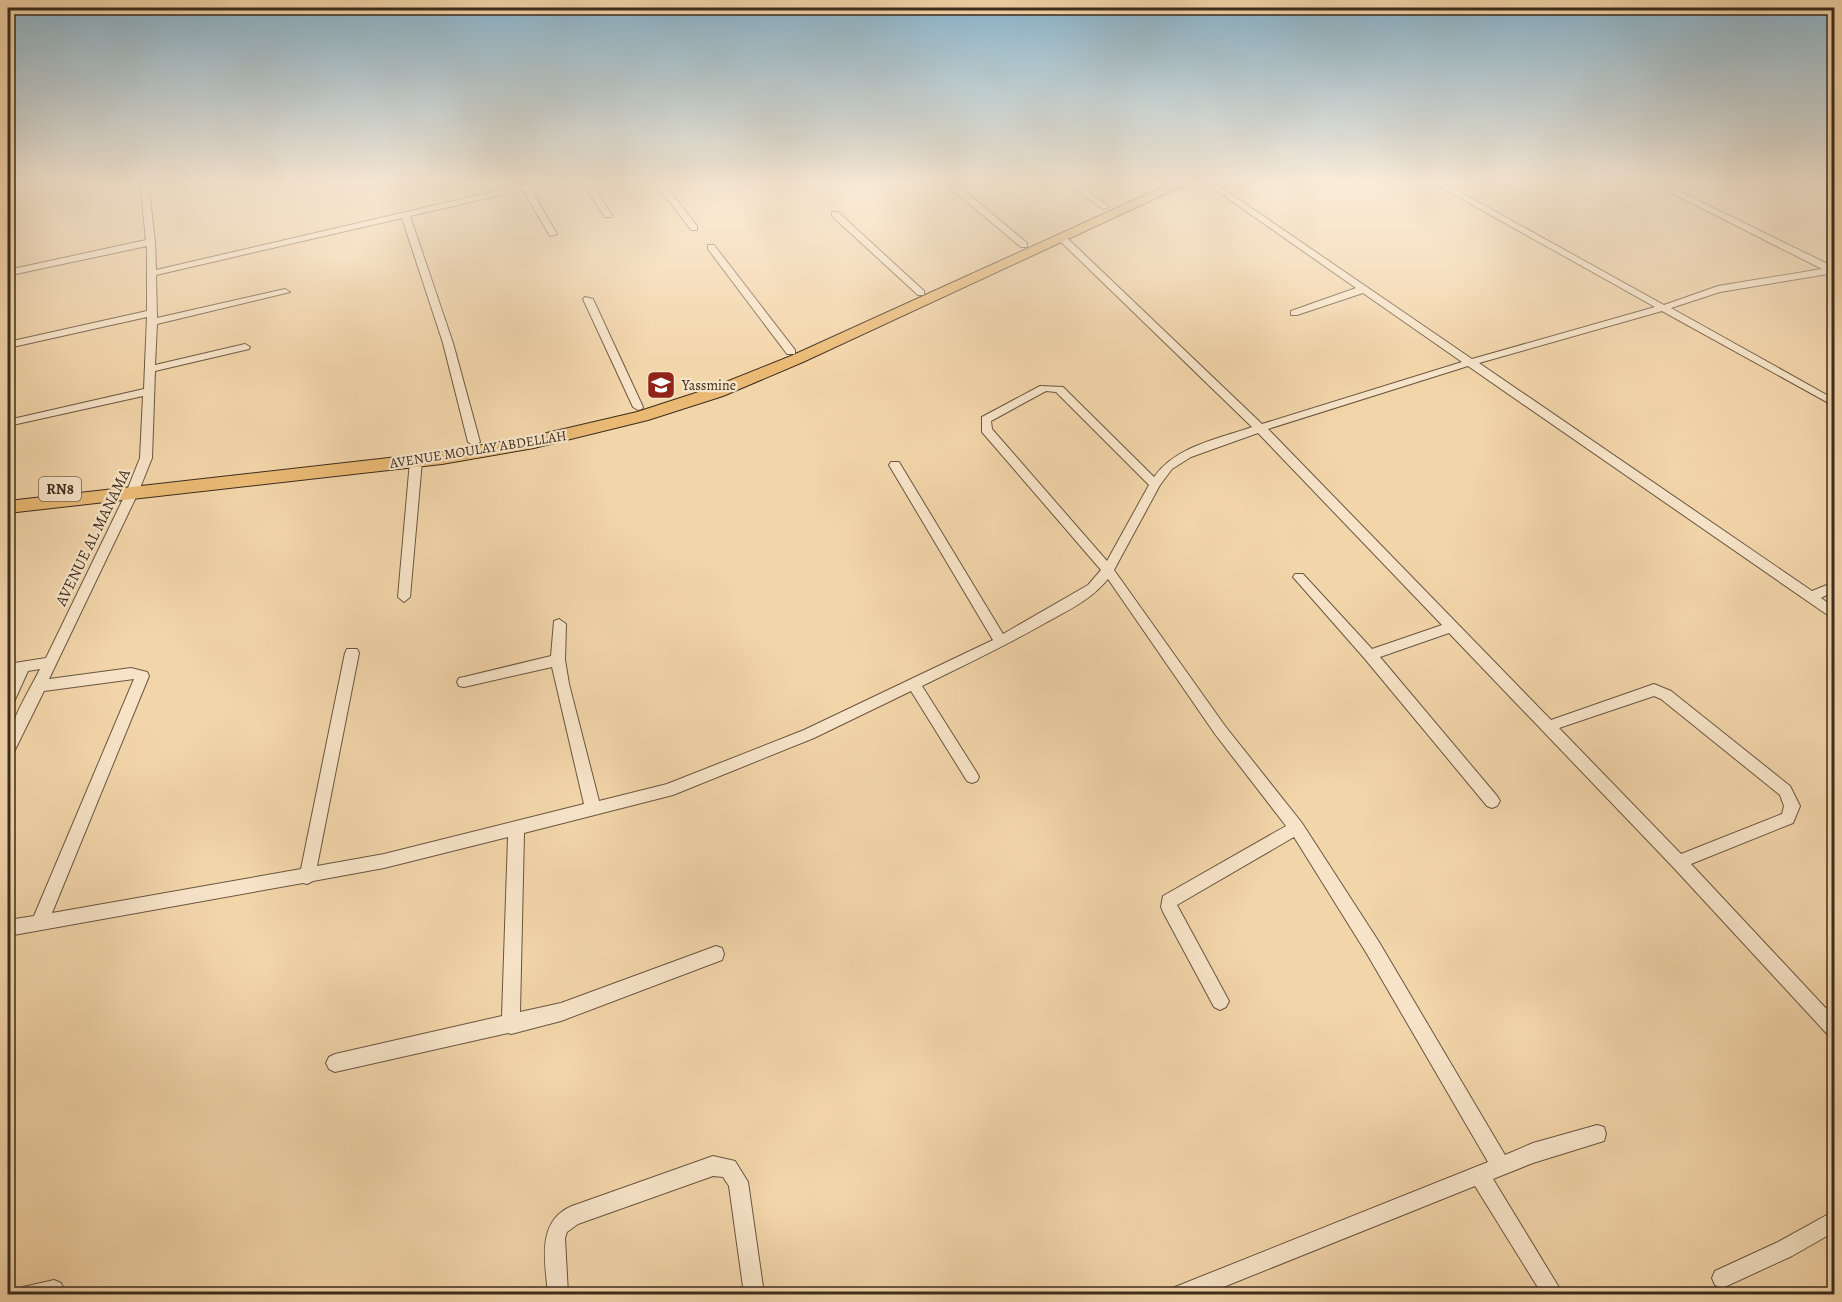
<svg xmlns="http://www.w3.org/2000/svg" width="1842" height="1302" font-family="Alegreya,serif">
<style>
.lines{fill:none;stroke-linecap:round;stroke-linejoin:round}
.minor-casing{stroke:#695640;stroke-width:2}
.primary-casing{stroke:#3b2c1c;stroke-width:2}
.minor{fill:#f7e4c8;fill-rule:evenodd}
.primary{fill:#eaba75;fill-rule:evenodd}
.labels{text-anchor:middle;stroke-width:4.5;stroke-linejoin:round;paint-order:stroke}
.far-poi-label{font-size:14px;fill:#3b2c1c;stroke:#f7e4c8;text-anchor:start}
.far-street-label{font-size:14px;fill:#3b2c1c;stroke:#f7e4c8}
.shield{fill:#f7e4c8;stroke:#736350;stroke-width:1.5}
.shield-label{font-size:15px;font-weight:bold;fill:#3b2c1c}
.street-label{font-size:16px;fill:#3b2c1c;stroke:#f7e4c8}
</style>
<rect width="100%" height="100%" fill="#f3d5aa"/>
<filter id="stains"><feTurbulence type="fractalNoise" baseFrequency=".00333" numOctaves="4"/><feColorMatrix values="0 0 0 0 .2 0 0 0 0 .09 0 0 0 0 .02 0 0 0 .5 -.17"/></filter>
<radialGradient id="worn" r=".72"><stop offset=".6" stop-color="#630" stop-opacity="0"/><stop offset="1" stop-color="#630" stop-opacity=".3"/></radialGradient>
<g class="lines">
<!-- minor casing -->
<g class="minor-casing">
<g id="minor">
<polygon points="31,181 47,181 8,190 8,186"/>
<path d="M140,181h8l7,61 1,28 383,-89h15l-24,7 27,46 -7,2 -27,-46 -113,26 43,127 27,99 -6,4 -6,-4 -25,-99 -41,-125 -246,57 1,43 128,-29 5,3 -133,32 -2,41 90,-21 5,3 -1,2 -94,22 -3,87 -14,35 -89,186 82,-11 16,4 2,4 -97,237 249,-44 44,-216 2,-4h10l2,4 -42,213 67,-12 200,-50 -32,-137 -88,20 -5,-1 -2,-4 2,-4 5,-1 87,-21 3,-35 5,-2 7,5 -1,36 4,24 30,117 68,-17 137,-54 189,-90 -104,-175 2,-3h8l104,172 85,-49 13,-15 -119,-138v-15l58,-31 23,1 91,90c22,-31 64,-38 98,-50l-193,-187v-4h6l197,188 200,-62 -99,-69 -66,22h-6v-4l65,-23 -153,-107h9l260,178 183,-52 -225,-126h10l224,124 54,-19 104,-17 -174,-88h10l176,86v6l-114,19 -49,16 163,91v7l-172,-95 -183,52 333,228 22,-9v9l-13,7 13,9v11l-5,-2 -361,-250 -200,63 283,291 103,-36 17,7 119,95 10,20 -7,17 -102,41 143,153v21l-6,-3 -155,-168 -224,-234 -69,24 117,139 3,5 -3,5 -5,2 -5,-2 -122,-147 -72,-82 2,-3h8l69,75 70,-24 -184,-192 -67,24 -19,12 -12,16 -46,85 111,156 77,97 77,119 126,213 28,-12 64,-18 7,2 2,7 -2,7 -71,22 -40,16 70,115h-21l-67,-108 -269,108h-34l3,-7 313,-125 -121,-208 -73,-117 -117,68 52,96 -3,6 -6,3 -6,-3 -51,-95 -2,-5 2,-11 123,-70 -71,-92 -107,-155c-16,20 -39,31 -61,43 -40,23 -82,43 -125,64l55,87 2,4 -2,4 -5,2 -5,-2 -56,-90 -97,47 -141,57 -149,38 -4,179 41,-9 155,-57 6,2 2,6 -2,6 -161,61 -50,13 -3,-1 -173,39 -6,-3 -3,-6 3,-6 6,-3 167,-38 6,-179 -124,31 -71,13 -6,3 -4,-1 -295,53v-16l26,-4 100,-237 -90,12 -31,63 -5,2c-3,-30 20,-62 32,-87l-12,2 -15,33 -5,2v-20l5,-12h-5v-10l38,-6 80,-165 14,-35 3,-62 -135,30v-6l136,-31 3,-72 -139,31v-6l139,-31v-65l-136,29 -3,-1v-4l138,-30zM1046,391l10,1 93,93 -42,76 -115,-132 -1,-8zM1654,696l7,3 119,96 4,11 -2,8 -101,40 -122,-126z"/>
<polygon points="581,181 589,181 612,215 611,217 605,217"/>
<polygon points="654,181 662,181 697,226 697,230 691,230"/>
<polygon points="1063,181 1073,181 1110,207 1103,209"/>
<polygon points="950,184 956,184 1027,243 1027,247 1021,247 950,188"/>
<polygon points="832,212 838,212 924,291 924,295 918,295 832,216"/>
<polygon points="708,245 714,245 795,350 795,354 787,354 708,249"/>
<polygon points="585,297 593,299 643,407 642,409 638,410 633,407 583,299"/>
<polygon points="416,457 422,461 410,597 404,602 398,597 410,461"/>
<path d="M713,1156l22,5 13,21 16,112h-20l-15,-108 -6,-9 -10,-1 -135,48 -11,8 -2,6 3,56h-20c-3,-32 -12,-73 24,-88z"/>
<polygon points="1834,1211 1834,1232 1792,1256 1729,1285 1722,1288 1715,1285 1712,1278 1715,1271 1778,1242"/>
<polygon points="54,1280 61,1283 64,1290 62,1294 20,1294 23,1287"/>
</g>
</g>
<!-- primary casing -->
<g class="primary-casing">
<polygon id="primary" points="1176,181 1193,181 803,362 723,396 648,420 534,448 442,464 8,513 8,501 442,452 534,436 637,412 711,388 791,356"/>
</g>
<!-- minor -->
<use href="#minor" class="minor"/>
<!-- primary -->
<use href="#primary" class="primary"/>
</g>
<!-- sky -->
<linearGradient id="sky" x2="0" y2="1"><stop stop-color="#89b6d0"/><stop offset="0.5" stop-color="#faecd9"/><stop offset="1" stop-color="#faecd9" stop-opacity="0"/></linearGradient>
<rect width="1842" height="363" fill="url(#sky)"/>
<!-- icons -->
<defs>
<g id="school-square" transform="scale(1.5)"><rect x="-9" y="-9" width="18" height="18" rx="4" fill="#8f2418" stroke="#f7e4c8"/><path d="M0-5L7-2L0 1L-7-2ZM-4 1L0 2.5L4 1V4Q0 6-4 4Z" fill="#fff"/></g>
</defs>
<g fill-rule="evenodd">
<use href="#school-square" x="661" y="385"/>
</g>
<g class="labels">
<!-- far-poi labels -->
<g class="far-poi-label">
<text x="682" y="390">Yassmine</text>
</g>
<!-- far-street labels -->
<g class="far-street-label">
<text transform="translate(478 449) rotate(-9)" y="5">AVENUE MOULAY ABDELLAH</text>
</g>
<!-- shield labels -->
<rect class="shield" x="39" y="477" width="42" height="24" rx="4.5"/>
<g class="shield-label">
<text x="60" y="494">RN8</text>
</g>
<!-- street labels -->
<g class="street-label">
<text transform="translate(92 537) rotate(-64)" y="6">AVENUE AL MANAMA</text>
</g>
</g>
<!-- margin -->
<rect width="1842" height="1302" fill="none" stroke="#f3d5aa" stroke-width="30"/>
<rect x="9" y="9" width="1824" height="1284" fill="none" stroke="#3b2c1c" stroke-width="3"/>
<rect x="15" y="15" width="1812" height="1272" fill="none" stroke="#3b2c1c" stroke-width="1.5"/>
<rect width="100%" height="100%" filter="url(#stains)"/>
<rect width="100%" height="100%" fill="url(#worn)"/>
</svg>
